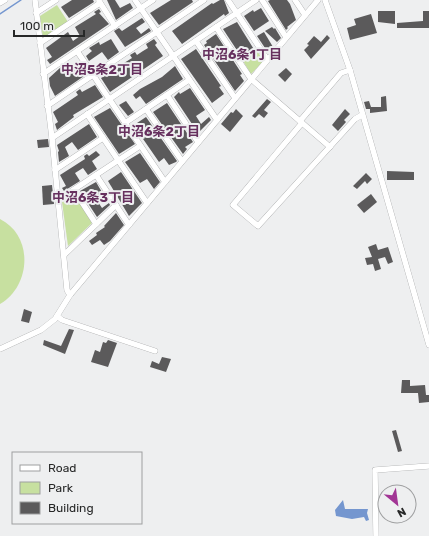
<svg xmlns="http://www.w3.org/2000/svg" width="429" height="536" font-family="Rubik,'Noto Sans JP',sans-serif">
<style>
.green{fill:#c7e0a0}
.water{fill:#7496cf}
.lines{fill:none;stroke-linecap:round;stroke-linejoin:round}
.stream{stroke:#7496cf;stroke-width:1.5}
.building{fill:#5b5a5b}
.minor-casing{stroke:#9fa0a1;stroke-width:6}
.minor{stroke:#fff;stroke-width:5.5}
.labels{text-anchor:middle;stroke-width:4;stroke-linejoin:round;paint-order:stroke}
.neighbourhood-label{font-size:13px;font-weight:bold;fill:#66305e;stroke:#eeeff0}
</style>
<rect width="100%" height="100%" fill="#eeeff0"/>
<!-- green -->
<g class="green">
<polygon points="57,5 68,22 43,38 40,16"/>
<polygon points="257,51 264,61 251,74 243,61"/>
<polygon points="74,195 92,223 68,246 62,202"/>
<path d="M0,219c34,17 31,67 0,85z"/>
</g>
<!-- water -->
<polygon class="water" points="343,500 345,509 368,509 367,513 369,520 366,521 364,517 352,519 336,516 335,510"/>
<g class="lines">
<!-- stream -->
<polyline class="stream" points="0,14 21,0"/>
</g>
<!-- building -->
<g class="building">
<polygon points="72,0 93,0 94,2 69,18 61,7"/>
<polygon points="107,0 115,0 120,8 130,3 133,8 116,20"/>
<polygon points="171,0 192,0 193,2 159,25 150,13"/>
<polygon points="220,0 224,0 229,13 225,16 224,14 182,44 172,31 212,3 213,4"/>
<polygon points="270,0 287,0 290,4 296,20 287,27 288,28 286,30 268,1"/>
<polygon points="261,8 269,21 254,31 244,16 253,10 254,12"/>
<polygon points="99,9 101,12 99,13 109,24 50,64 47,60 52,57 46,48 68,32 73,41 80,36 75,27 96,14 94,12"/>
<polygon points="378,11 395,11 395,24 378,22"/>
<polygon points="423,11 429,11 429,28 397,28 397,23 423,21"/>
<polygon points="371,14 377,33 350,40 347,28 356,25 354,19"/>
<polygon points="142,18 145,22 136,28 141,34 149,28 151,31 125,47 114,31 119,28 122,31"/>
<polygon points="237,22 255,51 242,58 223,29"/>
<polygon points="272,27 274,29 275,28 281,38 277,42 265,31"/>
<polygon points="264,32 273,47 267,51 257,36"/>
<polygon points="216,34 242,74 240,75 244,81 235,91 204,45 207,43 206,41"/>
<polygon points="327,35 330,38 311,59 304,50 309,45 307,44 314,36 321,42"/>
<polygon points="111,39 119,52 108,60 102,52 89,61 86,56 92,51 89,48 99,42 100,45"/>
<polygon points="154,39 157,43 155,45 163,56 110,92 101,78 105,76 103,73 114,66 116,68 132,58 130,55 135,52 137,55 143,51 148,48 146,44"/>
<polygon points="196,49 221,86 219,87 224,94 212,103 181,59"/>
<polygon points="79,62 87,74 55,96 50,86 49,78 61,67 62,70 70,64 72,67"/>
<polygon points="175,66 183,79 146,104 140,96 136,99 133,95 140,89 162,77"/>
<polygon points="286,68 292,74 285,82 278,75"/>
<polygon points="95,85 103,97 73,115 74,117 57,130 55,124 58,122 53,112 78,95 76,92 80,89 82,92"/>
<polygon points="190,88 205,110 196,116 201,124 209,117 211,120 198,133 174,97 179,92 180,94"/>
<polygon points="386,96 387,111 370,113 370,109 366,109 364,102 369,101 371,107 381,107 381,97"/>
<polygon points="267,99 271,102 264,110 268,113 264,118 259,114 255,118 252,116"/>
<polygon points="126,101 134,112 128,116 119,105"/>
<polygon points="167,103 193,142 185,147 187,149 183,154 153,112"/>
<polygon points="110,108 135,144 119,154 94,117"/>
<polygon points="236,109 243,116 230,132 221,124 231,112 233,113"/>
<polygon points="345,109 350,114 344,120 346,122 338,131 332,125"/>
<polygon points="146,117 177,161 176,162 169,165 164,158 159,162 141,136 134,125"/>
<polygon points="89,124 97,137 78,150 72,142 65,147 69,156 59,162 58,152 59,151 57,145"/>
<polygon points="48,139 49,147 38,148 37,140"/>
<polygon points="96,151 100,155 92,161 97,169 88,175 83,168 75,173 80,181 64,191 62,188 66,186 60,175 85,159 84,156 87,154 89,156"/>
<polygon points="140,153 160,182 154,189 147,179 140,183 125,162"/>
<polygon points="387,171 414,172 414,180 387,180"/>
<polygon points="121,172 142,203 129,216 108,181"/>
<polygon points="366,173 372,179 367,184 365,181 357,189 353,186"/>
<polygon points="96,182 103,194 96,199 102,208 109,203 110,205 97,217 80,191"/>
<polygon points="52,185 54,204 43,205 42,186"/>
<polygon points="371,194 377,202 364,213 357,205"/>
<polygon points="116,213 124,225 110,241 104,245 100,240 92,245 89,241 97,235 96,233 105,227 104,226"/>
<polygon points="376,244 378,250 388,247 393,262 388,264 385,257 378,259 381,269 375,271 373,264 367,265 365,258 372,257 368,247"/>
<polygon points="24,309 32,312 29,323 21,321"/>
<polygon points="69,329 74,330 65,354 43,345 44,340 61,346"/>
<polygon points="108,340 117,343 108,367 91,362 95,350 100,352 103,342 106,343"/>
<polygon points="162,357 171,359 166,372 150,367 152,361 159,364"/>
<polygon points="402,380 410,380 410,386 425,385 426,395 429,395 429,402 419,403 418,393 401,393"/>
<polygon points="396,430 402,451 398,452 392,431"/>
</g>
<g class="lines">
<!-- minor casing -->
<g class="minor-casing">
<g id="minor">
<polyline points="35,0 52,138 67,290 70,295"/>
<polyline points="135,0 217,120"/>
<polyline points="228,0 267,59"/>
<polyline points="262,0 286,37"/>
<polyline points="295,0 305,15"/>
<polyline points="325,0 350,70 429,345"/>
<polyline points="99,1 115,26"/>
<polyline points="0,3 5,0"/>
<polyline points="36,13 56,0"/>
<polyline points="216,27 251,79 330,147"/>
<polyline points="196,41 235,98"/>
<polyline points="40,43 100,3"/>
<polyline points="77,51 165,182"/>
<polyline points="43,74 153,0"/>
<polyline points="167,95 198,142"/>
<polyline points="47,106 204,0"/>
<polyline points="146,109 182,161"/>
<polyline points="87,114 147,203"/>
<polyline points="300,121 341,73 350,70"/>
<polyline points="125,123 189,80"/>
<polyline points="302,123 233,205 258,226 355,119 362,115"/>
<polyline points="52,138 256,0"/>
<polyline points="55,170 103,138"/>
<polyline points="96,175 129,225"/>
<polyline points="74,190 96,224"/>
<polyline points="58,200 140,146"/>
<polyline points="64,255 116,205"/>
<polyline points="57,316 62,320 155,351"/>
<polyline points="0,349 41,330 55,319 70,295 318,0"/>
<polyline points="376,536 375,470 429,466"/>
</g>
</g>
<!-- minor -->
<use href="#minor" class="minor"/>
</g>
<g class="labels">
<!-- neighbourhood labels -->
<g class="neighbourhood-label">
<text x="242" y="59">中沼6条1丁目</text>
<text x="102" y="74">中沼5条2丁目</text>
<text x="159" y="136">中沼6条2丁目</text>
<text x="93" y="202">中沼6条3丁目</text>
</g>
</g>
<!-- legend -->
<rect x="12" y="452" width="130" height="72" fill="#eeeff0" stroke="#9e9fa0"/>
<rect x="20" y="465" width="20" height="6" fill="#ffffff" stroke="#9e9fa0"/>
<text x="48" y="472" font-size="12" fill="#272828">Road</text>
<rect x="20" y="482" width="20" height="12" fill="#c7e0a0" stroke="#9e9fa0"/>
<text x="48" y="492" font-size="12" fill="#272828">Park</text>
<rect x="20" y="502" width="20" height="12" fill="#5b5a5b" stroke="#9e9fa0"/>
<text x="48" y="512" font-size="12" fill="#272828">Building</text>
<!-- north arrow -->
<g transform="translate(397 504) rotate(151)"><circle r="19" fill="#eeeff0" stroke="#9e9fa0"/>
<path d="M0-3L7 15L0 10L-7 15Z" fill="#a23595"/>
<text y="-6" font-size="11" font-weight="bold" text-anchor="middle" fill="#272828">N</text>
</g>
<!-- scale -->
<path d="M14 30v6h70v-6" fill="none" stroke="#272828" stroke-width="2"/>
<text x="20" y="30" font-size="12" fill="#272828" stroke="#eeeff0" stroke-width="3" paint-order="stroke">100 m</text>
</svg>
